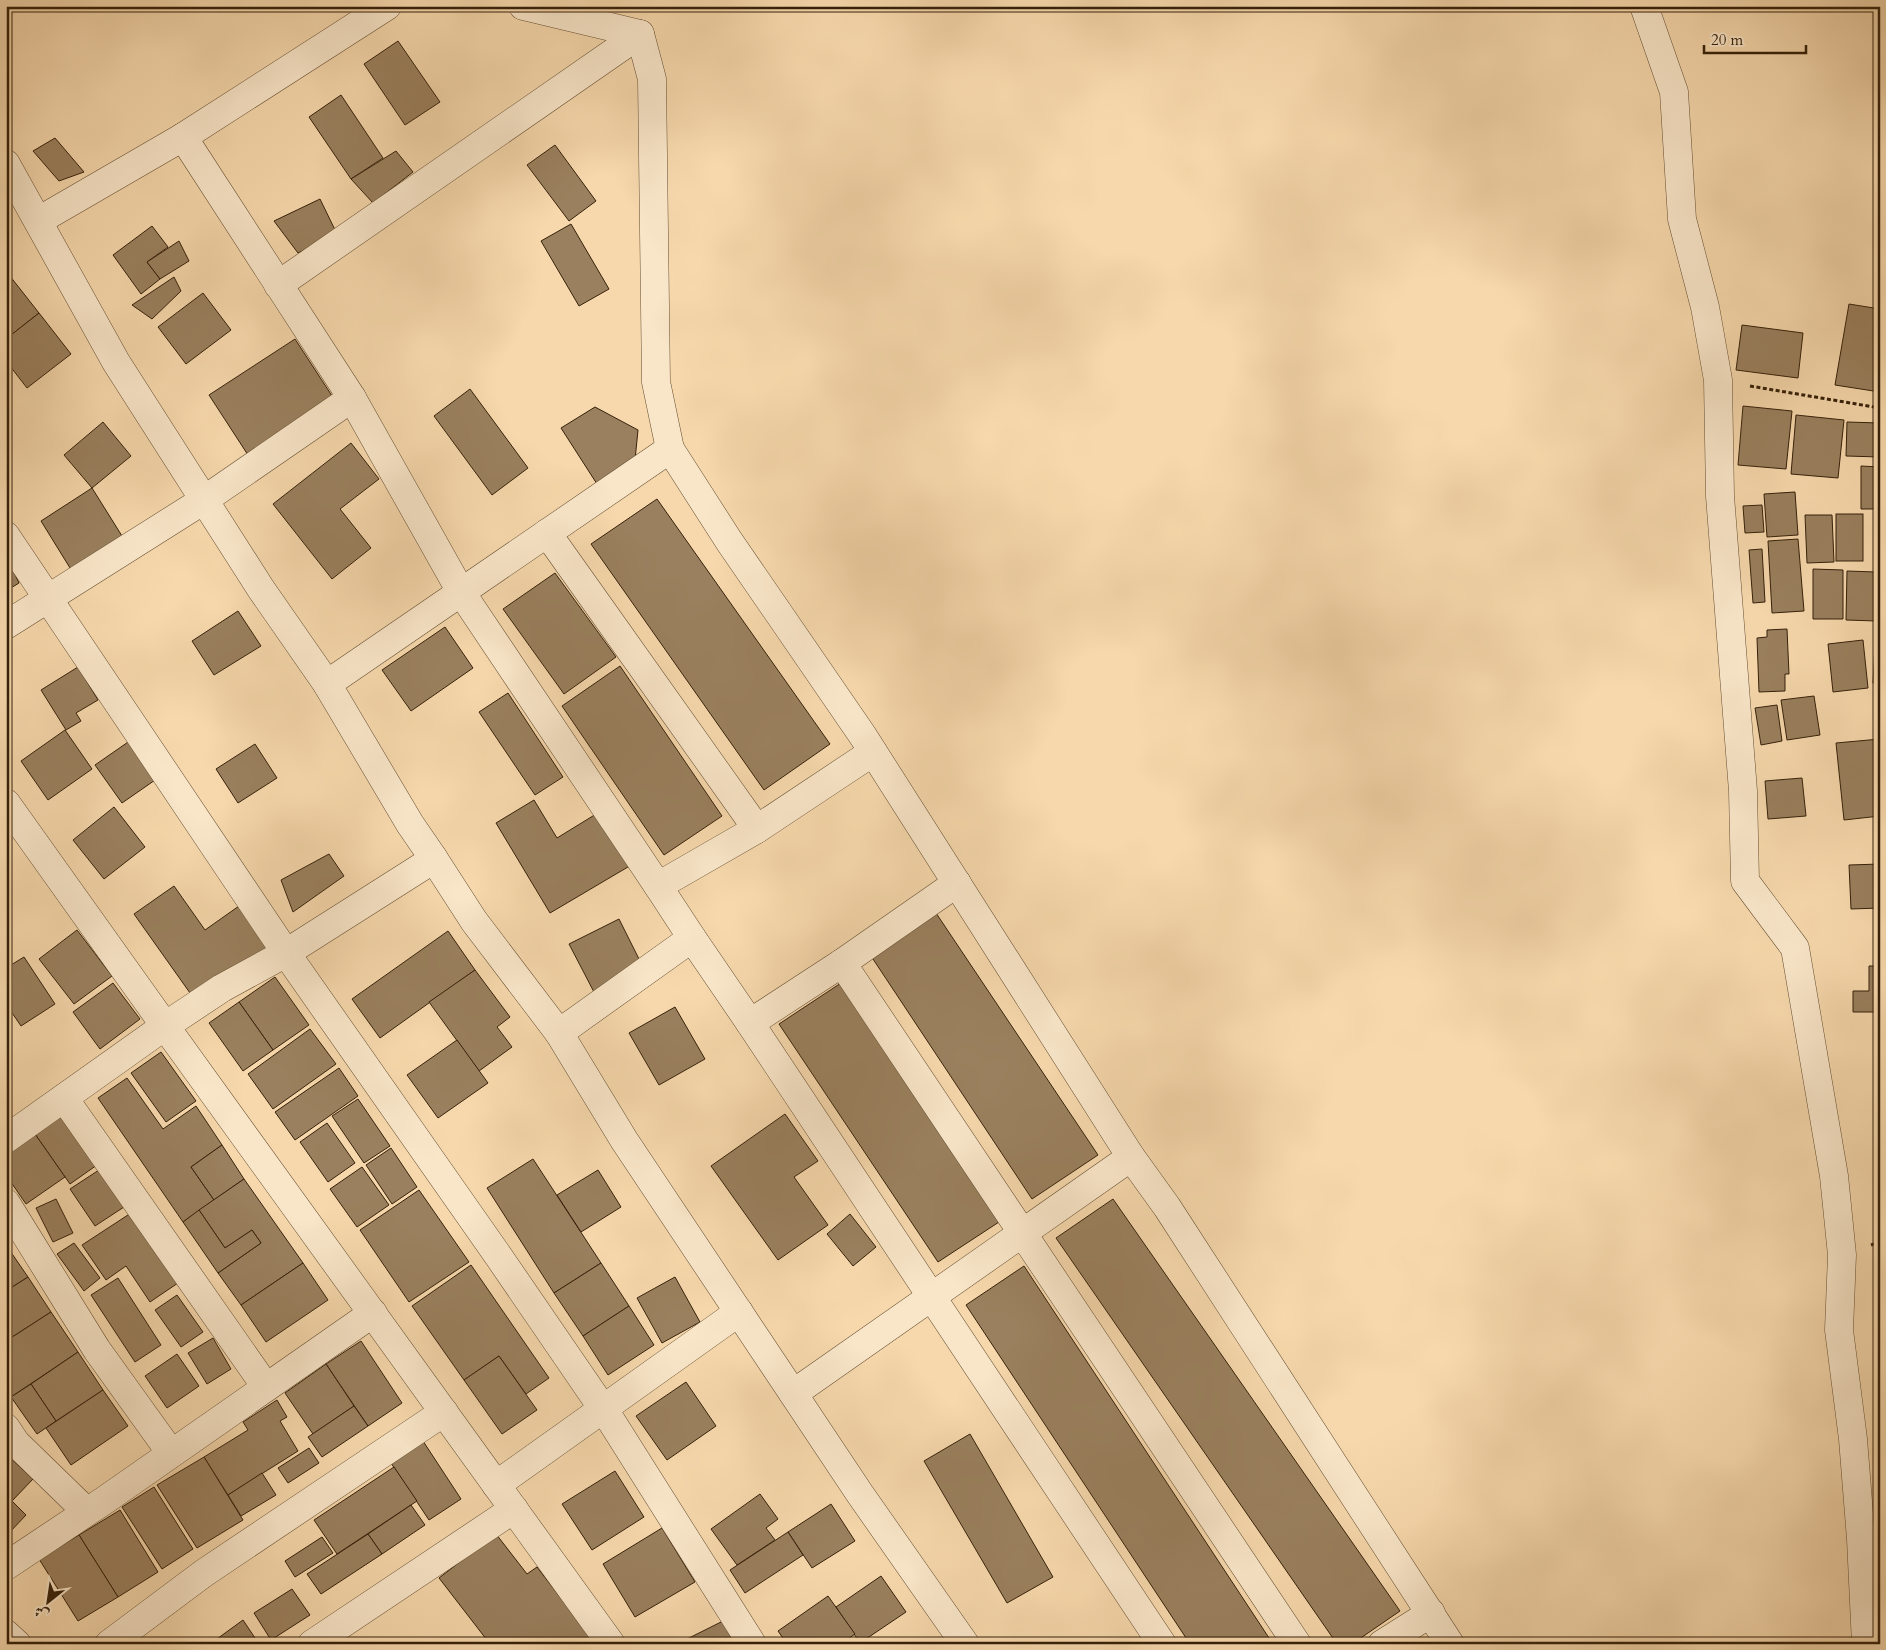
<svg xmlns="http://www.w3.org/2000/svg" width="1886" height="1650" font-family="Cardo,Amiri,serif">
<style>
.building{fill:#9a805e;stroke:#36210a}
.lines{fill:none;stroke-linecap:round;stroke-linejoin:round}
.street-casing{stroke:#664f32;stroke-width:29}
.path{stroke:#36210a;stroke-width:3;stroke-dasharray:4 2.5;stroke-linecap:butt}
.street{stroke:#f9e6c9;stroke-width:28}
</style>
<rect width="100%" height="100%" fill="#f6d8ac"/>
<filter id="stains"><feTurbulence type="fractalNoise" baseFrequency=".004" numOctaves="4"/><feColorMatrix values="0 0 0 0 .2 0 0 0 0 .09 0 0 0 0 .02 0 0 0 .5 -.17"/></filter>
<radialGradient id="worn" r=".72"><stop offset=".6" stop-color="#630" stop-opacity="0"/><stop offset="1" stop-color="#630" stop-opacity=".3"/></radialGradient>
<!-- building -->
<g class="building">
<polygon points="398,41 440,102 405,125 364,64"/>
<polygon points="341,95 383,158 351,179 309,117"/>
<polygon points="55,138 84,172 59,181 33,151"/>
<polygon points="555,145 596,201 569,221 527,165"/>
<polygon points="396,151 413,172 373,203 351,179"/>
<polygon points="320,199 337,234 298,253 274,221"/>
<polygon points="571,224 609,289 579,306 541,241"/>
<polygon points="152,226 168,247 147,262 160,279 141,294 113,255"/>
<polygon points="179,241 189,261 160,279 147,262"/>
<polygon points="6,270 13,280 6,285"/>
<polygon points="174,277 181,291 152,319 132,305"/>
<polygon points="13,280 39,313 6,339 6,285"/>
<polygon points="203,293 231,330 186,364 158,327"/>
<polygon points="1849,304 1880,309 1880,392 1835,385"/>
<polygon points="39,313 71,354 27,388 6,361 6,339"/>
<polygon points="1742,325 1803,333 1798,378 1736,370"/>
<polygon points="295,339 334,399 248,455 209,395"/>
<polygon points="470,389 528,468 492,495 434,416"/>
<polygon points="1743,406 1792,411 1786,469 1738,465"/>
<polygon points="595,407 638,430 635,460 597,484 561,428"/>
<polygon points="1796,415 1844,420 1838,478 1791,474"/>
<polygon points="103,422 131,456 92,488 64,455"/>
<polygon points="1847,422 1880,423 1880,457 1846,456"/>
<polygon points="351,443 379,479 340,509 371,548 332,579 273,504"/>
<polygon points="1861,466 1880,467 1880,509 1861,509"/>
<polygon points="92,488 127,544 75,576 41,521"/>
<polygon points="1795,492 1798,535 1767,537 1764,494"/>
<polygon points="657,499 830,744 764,790 591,544"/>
<polygon points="1762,505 1764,532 1745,533 1743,506"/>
<rect x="1836" y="514" width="27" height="47"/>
<polygon points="1805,515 1832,515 1834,562 1807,563"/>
<polygon points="1798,539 1804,611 1772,613 1768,541"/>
<polygon points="1762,549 1765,602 1753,603 1749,550"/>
<polygon points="6,555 19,583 6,591"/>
<polygon points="1813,569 1843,570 1843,619 1813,619"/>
<polygon points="1847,571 1876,572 1876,621 1846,620"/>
<polygon points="555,573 616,657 564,694 503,609"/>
<polygon points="238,611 261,646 214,675 192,641"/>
<polygon points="445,627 473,668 411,711 382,670"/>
<polygon points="1787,629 1789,674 1785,674 1785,691 1759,692 1757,638 1767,637 1767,630"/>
<polygon points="1863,640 1868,688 1833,692 1828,644"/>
<polygon points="1875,644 1880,644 1880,683 1873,683"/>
<polygon points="620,666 722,816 664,855 562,706"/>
<polygon points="78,667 98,700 76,713 81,721 66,730 41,690"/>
<polygon points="508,693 563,777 535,795 479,712"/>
<polygon points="1814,696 1820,735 1787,740 1781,700"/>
<polygon points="1777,705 1782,741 1761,745 1755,708"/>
<polygon points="65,730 92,769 48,800 21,761"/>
<polygon points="1880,739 1880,816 1844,820 1836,743"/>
<polygon points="131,740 158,778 122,803 95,765"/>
<polygon points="255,744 277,778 238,803 216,769"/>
<polygon points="1802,778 1806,816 1768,819 1765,781"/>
<polygon points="534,800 557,838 601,811 633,864 550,913 496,823"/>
<polygon points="114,807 145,847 104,879 73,840"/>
<polygon points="329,854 344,876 293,912 281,880"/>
<polygon points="1880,864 1880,908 1851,909 1849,865"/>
<polygon points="174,886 205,930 239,906 269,949 195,1000 134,914"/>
<polygon points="936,913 1098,1155 1032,1199 871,956"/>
<polygon points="619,919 644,969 595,994 569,944"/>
<polygon points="77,930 112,976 74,1004 39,959"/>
<polygon points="448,931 475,970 380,1038 352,999"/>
<polygon points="24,957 55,1004 21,1026 6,1004 6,968"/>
<polygon points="1869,966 1880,966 1880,1012 1853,1012 1853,991 1869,991"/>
<polygon points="475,970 510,1017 497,1027 512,1047 479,1071 429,1002"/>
<polygon points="275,977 309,1025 273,1050 239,1002"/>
<polygon points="113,983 140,1019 100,1049 73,1012"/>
<polygon points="841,983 999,1222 938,1262 779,1024"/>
<polygon points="239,1002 273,1050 243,1071 209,1023"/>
<polygon points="675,1007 705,1059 659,1085 629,1033"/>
<polygon points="310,1029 336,1064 273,1109 248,1074"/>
<polygon points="457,1040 488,1083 438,1118 407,1075"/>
<polygon points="161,1052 196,1101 166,1122 131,1073"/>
<polygon points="339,1068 358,1096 295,1140 275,1112"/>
<polygon points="127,1078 163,1129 196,1106 222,1145 191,1167 214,1200 183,1222 98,1098"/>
<polygon points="358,1099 390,1146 364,1163 332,1116"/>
<polygon points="785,1114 818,1161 794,1177 828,1225 778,1260 711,1166"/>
<polygon points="62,1115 97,1165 70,1184 35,1134"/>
<polygon points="327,1123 355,1163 328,1182 300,1142"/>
<polygon points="35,1134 65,1177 26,1204 6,1175 6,1154"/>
<polygon points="222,1145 244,1179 214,1200 191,1167"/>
<polygon points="391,1148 417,1187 392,1204 366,1165"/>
<polygon points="533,1159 601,1263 554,1293 487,1188"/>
<polygon points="362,1167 389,1205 357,1227 330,1189"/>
<polygon points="99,1170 124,1207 95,1226 70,1189"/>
<polygon points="598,1170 621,1207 581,1232 557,1195"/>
<polygon points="244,1179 303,1263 241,1305 218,1273 261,1243 252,1230 225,1248 199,1210"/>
<polygon points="419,1190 469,1262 409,1302 360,1230"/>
<polygon points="56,1199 73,1233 53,1242 36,1208"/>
<polygon points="1113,1199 1400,1611 1352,1644 1337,1644 1056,1238"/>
<polygon points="199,1210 225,1248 252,1230 261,1243 218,1273 183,1222"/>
<polygon points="131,1213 178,1283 150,1302 126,1266 106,1280 82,1245"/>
<polygon points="850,1214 876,1247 853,1266 827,1234"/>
<polygon points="74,1243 100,1278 84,1291 57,1254"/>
<polygon points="6,1245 28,1277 6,1291"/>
<polygon points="303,1263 328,1300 266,1342 241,1305"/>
<polygon points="601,1263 629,1306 583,1336 554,1293"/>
<polygon points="471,1265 549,1378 526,1394 499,1356 464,1380 412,1306"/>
<polygon points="1024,1266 1273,1644 1190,1644 966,1305"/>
<polygon points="28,1277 51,1312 6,1341 6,1291"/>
<polygon points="675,1277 700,1322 662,1343 637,1298"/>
<polygon points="118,1278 161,1345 135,1362 91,1295"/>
<polygon points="177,1295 203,1332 181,1347 155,1310"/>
<polygon points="629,1306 654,1345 608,1375 583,1336"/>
<polygon points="51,1312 78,1352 11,1397 6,1389 6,1341"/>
<polygon points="213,1338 231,1369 207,1384 188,1353"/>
<polygon points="361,1341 402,1403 368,1426 326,1364"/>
<polygon points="78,1352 103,1390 56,1421 31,1384"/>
<polygon points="177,1354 199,1386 167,1408 145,1376"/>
<polygon points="499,1356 537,1410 502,1434 464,1380"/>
<polygon points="326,1364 354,1406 313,1434 285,1393"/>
<polygon points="686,1382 716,1426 667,1460 636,1416"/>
<polygon points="31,1384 56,1421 37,1434 11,1397"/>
<polygon points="103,1390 128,1426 71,1465 46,1428"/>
<polygon points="277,1400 287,1417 280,1421 298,1451 228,1495 204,1457 248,1430 243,1422"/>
<polygon points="354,1406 368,1426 322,1457 308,1437"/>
<polygon points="970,1434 1053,1577 1007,1603 924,1461"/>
<polygon points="421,1438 461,1499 429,1520 389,1460"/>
<polygon points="309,1448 319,1463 288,1483 278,1468"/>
<polygon points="6,1454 33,1479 12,1501 26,1515 9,1533 6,1530"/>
<polygon points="204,1457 243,1520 197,1548 157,1485"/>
<polygon points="394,1467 417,1501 337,1554 314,1520"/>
<polygon points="615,1471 644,1517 592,1550 562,1504"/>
<polygon points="262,1473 276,1495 241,1516 228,1495"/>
<polygon points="154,1487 193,1549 162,1569 122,1507"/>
<polygon points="760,1494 778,1519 766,1528 775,1540 737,1565 711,1529"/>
<polygon points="831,1504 855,1541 812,1568 788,1532"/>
<polygon points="411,1505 425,1525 382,1554 368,1534"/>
<polygon points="120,1510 158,1572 118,1597 79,1535"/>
<polygon points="662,1528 695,1582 635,1617 603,1564"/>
<polygon points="788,1532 803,1555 745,1593 730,1570"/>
<polygon points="368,1534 382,1554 321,1594 307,1574"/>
<polygon points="496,1534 527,1574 537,1567 596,1644 490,1644 439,1578"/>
<polygon points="79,1535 118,1597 78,1621 39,1559"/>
<polygon points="322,1537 333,1553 295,1577 285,1561"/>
<polygon points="881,1576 906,1612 860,1643 836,1607"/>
<polygon points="292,1589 310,1615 271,1640 254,1613"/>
<polygon points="828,1596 855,1634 841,1644 787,1644 778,1631"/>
<polygon points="243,1620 255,1638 247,1644 210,1644"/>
<polygon points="725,1620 737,1644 677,1644"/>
</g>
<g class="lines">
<!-- street casing -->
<g class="street-casing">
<g id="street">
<polyline points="523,6 640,34 652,79 656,382 670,449"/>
<polyline points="1644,6 1674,92 1682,219 1705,307 1718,380 1720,496 1743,791 1745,881 1795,948 1834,1176 1842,1255 1839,1330 1853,1439 1861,1539 1866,1644"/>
<polyline points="183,137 352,398 461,592 658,886 692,938 750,1023 1162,1644"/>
<polyline points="6,164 116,362 261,589 327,684"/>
<polyline points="38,221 183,137 387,6"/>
<polyline points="278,285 640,34"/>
<polyline points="547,533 757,829"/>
<polyline points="6,536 286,953 499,1257 610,1419 752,1644"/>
<polyline points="6,625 204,500 352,398"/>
<polyline points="6,803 165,1026 611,1644"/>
<polyline points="434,859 410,824 327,684 670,449 729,541 863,736 1131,1157"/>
<polyline points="658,886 757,829 873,752"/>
<polyline points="842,963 1297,1644"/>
<polyline points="750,1023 842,963 957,883"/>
<polyline points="559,1033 692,938"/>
<polyline points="64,1098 266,1387"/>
<polyline points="6,1139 165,1026 222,988 286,953 434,859 474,921 559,1033 624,1140 860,1494 965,1644"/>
<polyline points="6,1203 97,1350 171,1453"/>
<polyline points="794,1393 1131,1157 1167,1207 1450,1644"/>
<polyline points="6,1428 16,1443 86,1511"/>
<polyline points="496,1485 739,1312"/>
<polyline points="6,1566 105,1500 373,1313"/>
<polyline points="6,1634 17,1644"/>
<polyline points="109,1644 204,1573 444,1412"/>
<polyline points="312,1644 514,1509"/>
<polyline points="1382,1644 1431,1613"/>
</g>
</g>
<!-- path -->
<g class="path">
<polyline points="1750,386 1880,408"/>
<polyline points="1871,1245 1880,1242"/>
</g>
<!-- street -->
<use href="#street" class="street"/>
</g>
<!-- margin -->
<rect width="1886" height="1650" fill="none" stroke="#f6d8ac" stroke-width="25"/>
<rect x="8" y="8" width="1871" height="1635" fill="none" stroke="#36210a" stroke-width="2.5"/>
<rect x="12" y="12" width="1861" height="1625" fill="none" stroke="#36210a"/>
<!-- north arrow -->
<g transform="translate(48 1602) rotate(210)" stroke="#f9e6c9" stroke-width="4" paint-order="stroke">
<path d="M0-4L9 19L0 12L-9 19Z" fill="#36210a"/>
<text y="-8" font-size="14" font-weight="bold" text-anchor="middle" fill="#36210a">ش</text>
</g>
<!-- scale -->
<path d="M1704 45v8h102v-8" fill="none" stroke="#36210a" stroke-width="2.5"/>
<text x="1711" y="45" font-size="15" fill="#36210a" stroke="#f9e6c9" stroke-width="4" paint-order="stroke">20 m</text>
<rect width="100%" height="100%" filter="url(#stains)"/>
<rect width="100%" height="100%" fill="url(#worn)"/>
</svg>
